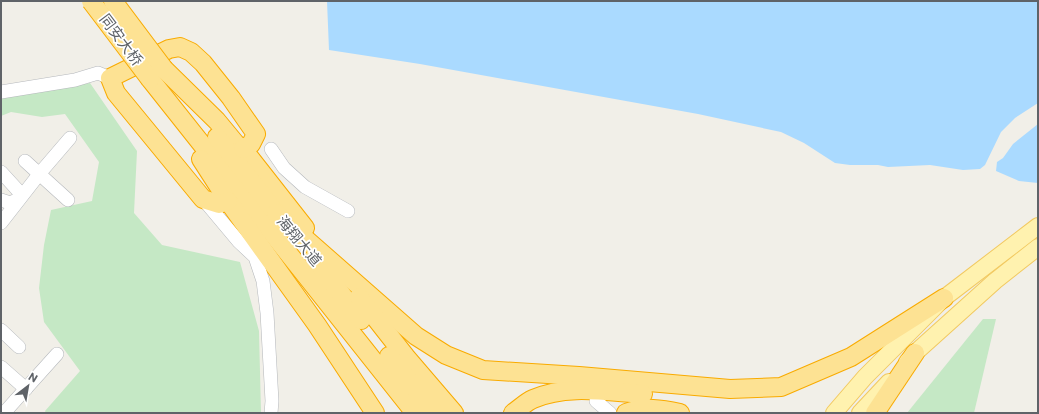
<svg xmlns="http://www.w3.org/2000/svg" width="1039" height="414" font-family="Commissioner,'Noto Sans SC',sans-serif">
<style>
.green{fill:#c5e8c5}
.water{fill:#aadaff}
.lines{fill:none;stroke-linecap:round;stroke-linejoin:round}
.minor-casing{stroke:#b5b8bc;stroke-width:14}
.major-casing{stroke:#f2c960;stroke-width:18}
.highway-casing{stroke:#f9ab00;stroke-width:20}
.minor{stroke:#fff;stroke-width:13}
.major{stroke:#fff2af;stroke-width:16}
.highway{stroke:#fde293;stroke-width:18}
.highway-bridge-casing{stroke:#f9ab00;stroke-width:20;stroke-linecap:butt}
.highway-bridge{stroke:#fde293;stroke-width:18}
.labels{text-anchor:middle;stroke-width:3.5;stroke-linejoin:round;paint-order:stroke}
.street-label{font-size:15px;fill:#5f6368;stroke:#fff}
</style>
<rect width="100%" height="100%" fill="#f1efe8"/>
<!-- green -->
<g class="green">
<polygon points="90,83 137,151 134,213 162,245 240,262 259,331 261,413 46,413 45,411 80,371 44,322 39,288 44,245 51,210 92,201 99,162 65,114 42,117 11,112 1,116 1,98"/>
<polygon points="983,319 996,319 974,413 907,413"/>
</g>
<!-- water -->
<g class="water">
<polygon points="327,1 1038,1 1038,103 1015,118 1001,132 985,165 980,169 963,170 930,165 888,167 878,165 850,165 835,163 804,143 781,132 698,114 420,64 329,50"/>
<polygon points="1038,124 1038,183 1019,181 996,171 997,162 1003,158 1013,144"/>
</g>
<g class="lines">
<!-- minor casing -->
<g class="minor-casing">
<g id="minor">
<polyline points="1,92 75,80 98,73 110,78"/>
<polyline points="271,149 284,168 305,187 348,211"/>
<polyline points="25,161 68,200"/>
<polyline points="1,172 22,195"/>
<polyline points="203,199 239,242 255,257 263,281 267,313 272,401 271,413"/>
<polyline points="1,200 10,203 19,199"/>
<polyline points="1,223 40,173 70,138"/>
<polyline points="1,330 19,347"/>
<polyline points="1,367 26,389"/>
<polyline points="596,401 610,413"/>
<polyline points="4,413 57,354"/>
</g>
</g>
<!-- major casing -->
<g class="major-casing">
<g id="major">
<polyline points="907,362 915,353 995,281 1038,247"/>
<polyline points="834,413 865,377 944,298 1038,226"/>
<polyline points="860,413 889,382"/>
</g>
</g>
<!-- highway casing -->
<g class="highway-casing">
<g id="highway">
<polyline points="164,69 217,121 236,144 243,149 305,228"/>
<polyline points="150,79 415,413"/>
<polyline points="217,137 284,223"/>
<polyline points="201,159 228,201 317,325 375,413"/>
<polyline points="228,201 219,204 203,199 116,93 110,78 169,49 180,47 191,52 203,63 231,98 256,134 251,144 243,149"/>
<polyline points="276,213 416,336 446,355 483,370 579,376 730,389 781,387 851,357 944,298"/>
<polyline points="314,258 361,320"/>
<polyline points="359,297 406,357 454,413"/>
<polyline points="389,356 435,413"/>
<path d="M513,413c6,-4 13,-11 20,-14 34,-15 75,-7 110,-5"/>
<path d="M626,413c18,-7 36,-4 54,0"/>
<polyline points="875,413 915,353"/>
</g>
</g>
<!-- minor -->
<use href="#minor" class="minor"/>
<!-- major -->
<use href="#major" class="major"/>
<!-- highway -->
<use href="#highway" class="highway"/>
<!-- highway-bridge casing -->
<g class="highway-bridge-casing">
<g id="highway-bridge">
<polyline points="91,1 150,79"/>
<polyline points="113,1 164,69"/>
</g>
</g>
<!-- highway-bridge -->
<use href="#highway-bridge" class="highway-bridge"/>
</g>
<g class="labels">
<!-- street labels -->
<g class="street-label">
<text transform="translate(121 40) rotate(53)" y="5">同安大桥</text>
<text transform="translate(299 241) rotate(50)" y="5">海翔大道</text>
</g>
</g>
<!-- border -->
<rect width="1039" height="414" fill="none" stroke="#5f6368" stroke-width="4"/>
<!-- north arrow -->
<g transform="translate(28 386) rotate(31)" stroke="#ffffff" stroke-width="3" paint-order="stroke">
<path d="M0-3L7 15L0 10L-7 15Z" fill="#5f6368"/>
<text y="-6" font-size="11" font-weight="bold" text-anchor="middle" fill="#5f6368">N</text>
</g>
</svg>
